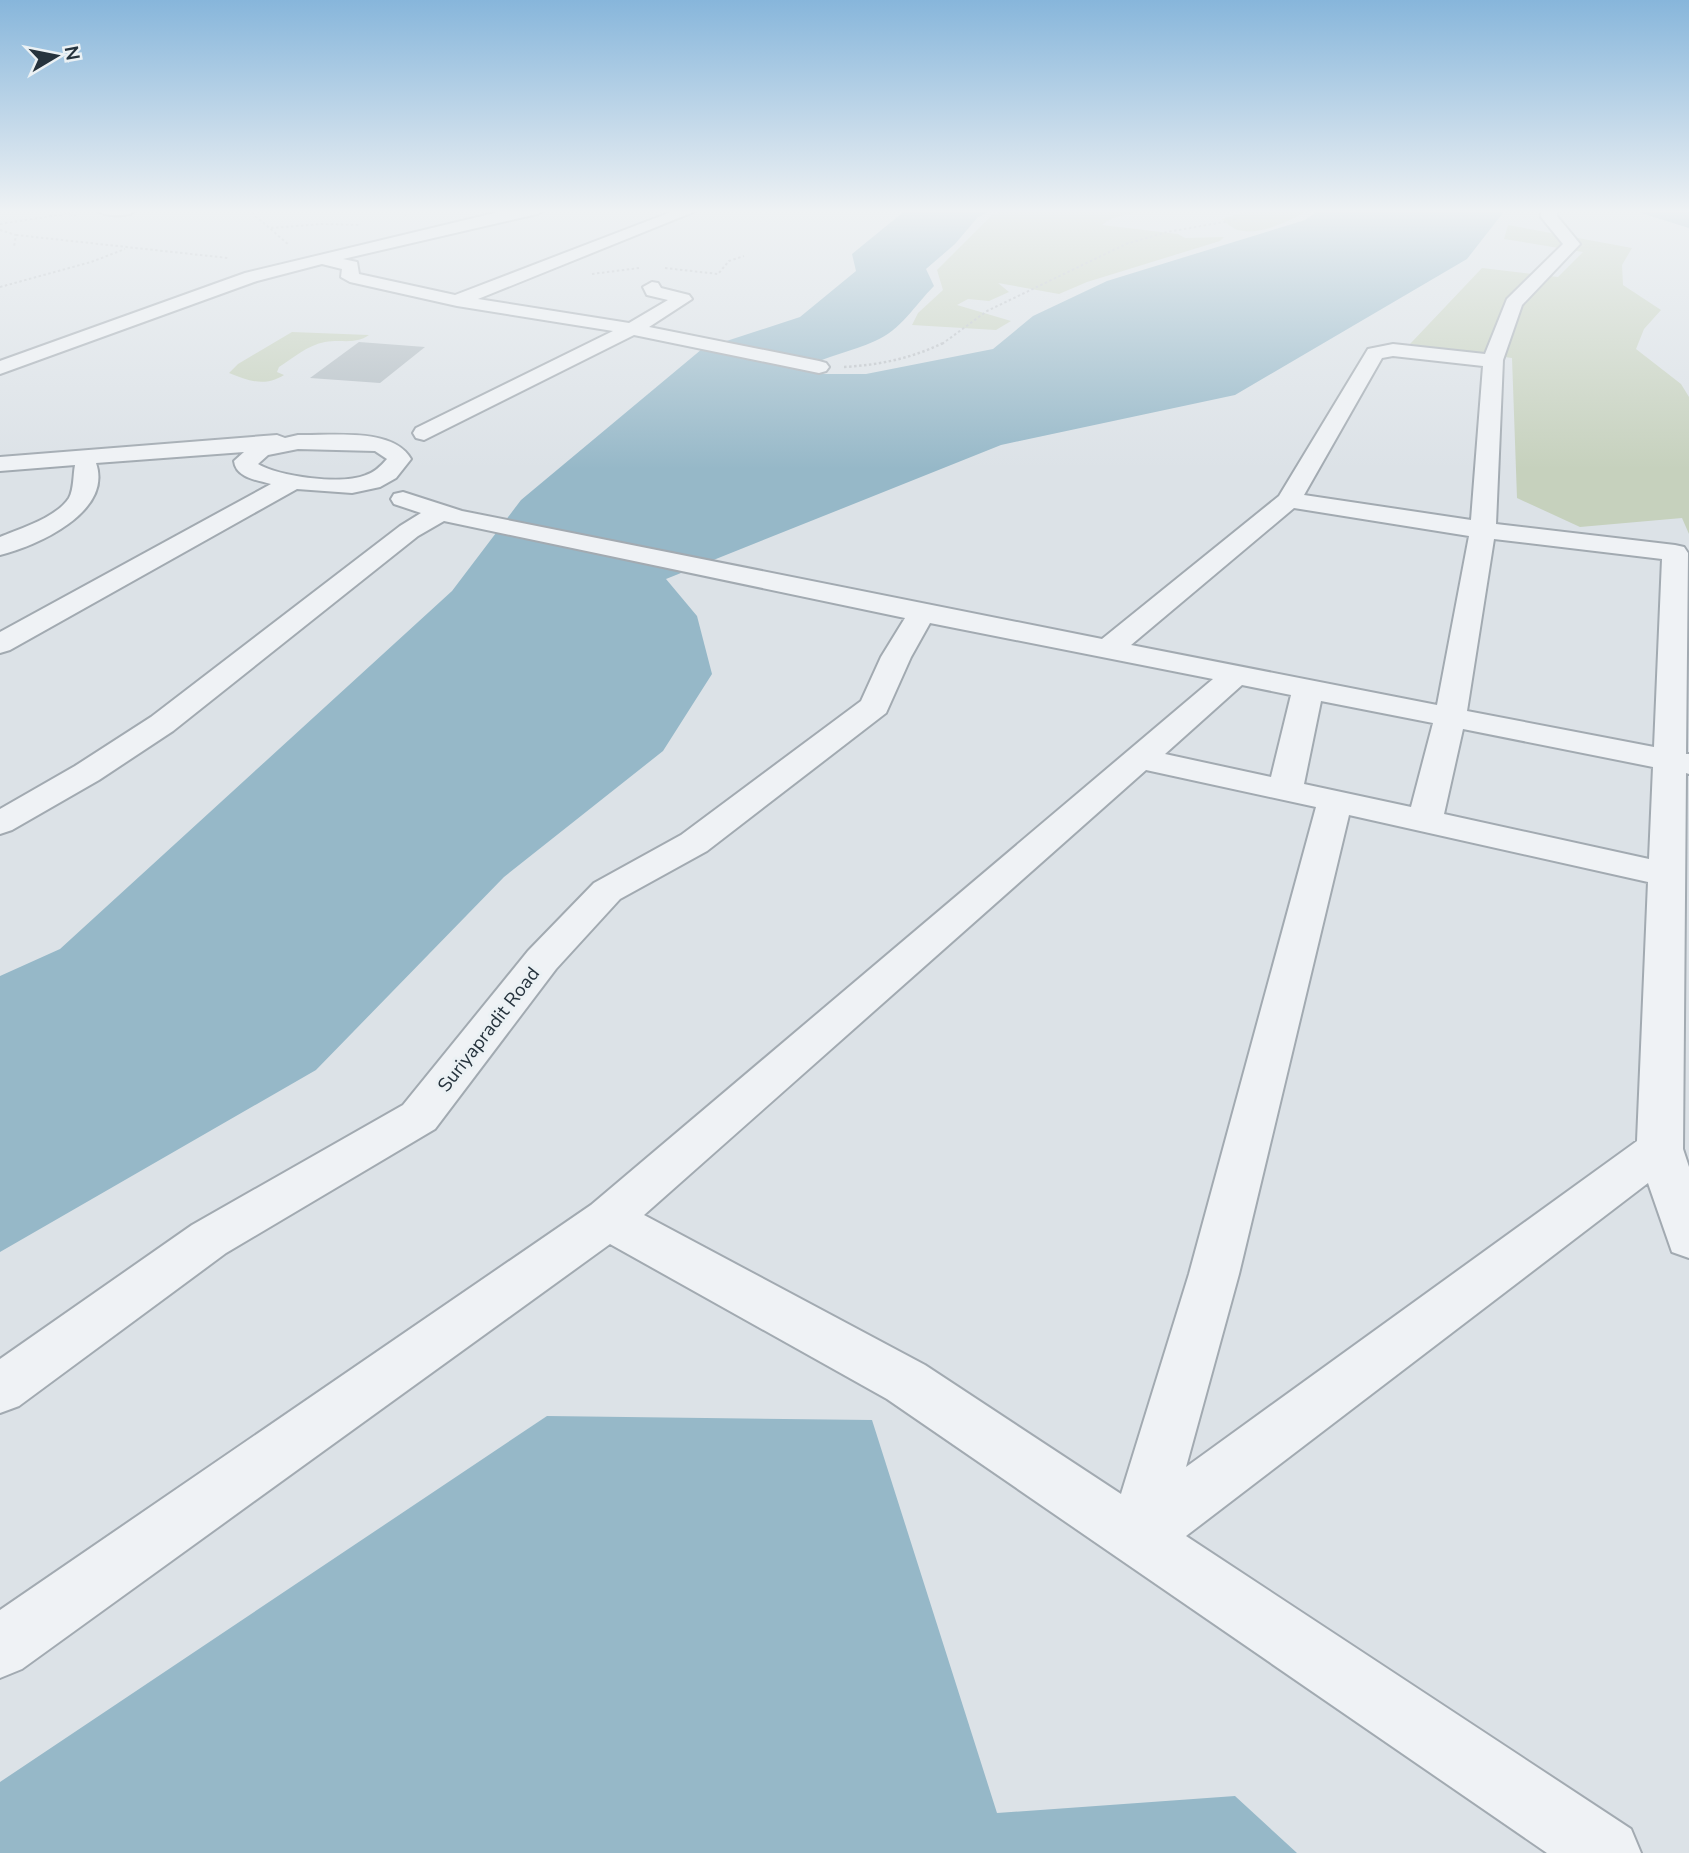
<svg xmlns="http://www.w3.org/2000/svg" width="1689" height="1853" font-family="'Nunito Sans',sans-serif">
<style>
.green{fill:#c6d1bd}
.water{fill:#96b8c8}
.building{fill:#b3bdc3}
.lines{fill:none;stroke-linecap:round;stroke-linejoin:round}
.minor-casing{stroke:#a2aab1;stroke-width:4}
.path-far1{stroke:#bbc0c5;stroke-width:2;stroke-dasharray:2.5 2.5;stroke-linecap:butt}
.path{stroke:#bbc0c5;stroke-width:2.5;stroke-dasharray:2.5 2.5;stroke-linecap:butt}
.minor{fill:#eff2f5;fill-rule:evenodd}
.labels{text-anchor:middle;stroke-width:6;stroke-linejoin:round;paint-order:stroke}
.street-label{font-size:19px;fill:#26333d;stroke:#ebf1f4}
</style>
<rect width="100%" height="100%" fill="#dce2e7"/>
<!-- green -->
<g class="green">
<path d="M1006,209h138c-16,8 -28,4 -42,16l76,9 7,4 39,-1 -4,4 -133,41 -28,12 -61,-11 11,9 -20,9 -21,-2 -11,6 54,16 -15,9 -84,-5 6,-12 25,-23 -6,-20 55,-55z"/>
<path d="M1244,209h66c-18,11 -53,29 -75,20 -4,-2 -9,-7 -13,-10l25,-8z"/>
<polygon points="1508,225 1632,248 1622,265 1623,285 1661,310 1644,329 1636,349 1681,384 1689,397 1689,534 1682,518 1580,527 1517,498 1512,358 1410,344 1482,268 1558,277 1583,252 1504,239"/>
<path d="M292,332l77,3c-14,10 -27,4 -44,7 -17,3 -32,16 -46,25l-2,5 7,3c-19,12 -35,6 -55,-2l9,-9z"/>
</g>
<!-- water -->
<g class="water">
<path d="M907,209h88l-17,8 -23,27 -29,25 8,17c-19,19 -33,44 -59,55 -23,11 -49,14 -71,28l19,5h43l127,-25 40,-33 74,-35 198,-61 16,-11h185l-39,50 -232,136 -234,50 -335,134 31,37 15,58 -49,77 -159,126 -188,193 -316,182v-276l60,-27 392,-358 69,-91 181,-151 98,-32 56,-46 -4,-17z"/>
<polygon points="1628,209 1689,209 1689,228"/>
<polygon points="547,1416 872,1420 997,1813 1235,1796 1297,1853 0,1853 0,1782"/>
</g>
<!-- building -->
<polygon class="building" points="359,342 425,347 380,383 310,378"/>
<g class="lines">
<!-- minor casing -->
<g class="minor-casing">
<g id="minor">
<path d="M94,209h40l1,2c-9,7 -32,5 -41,-2z"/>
<polygon points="511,209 544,209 537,214 343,259 357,262 359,274 455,295 679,209 701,209 478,299 629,323 668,300 647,295 643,287 652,282 658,283 661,288 689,295 692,299 649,327 819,361 826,363 829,367 826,371 819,373 634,335 424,440 416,438 413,433 416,428 613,331 457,306 350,282 341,277 342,269 322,264 257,281 0,374 0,361 245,273"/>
<path d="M1541,209h16v7l23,28 -58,61 -19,55 -7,164 179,21 9,2 4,6 -2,201h3v20l-3,-1 -3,376 6,18v91l-17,-6 -24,-69 -462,353 445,293 10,24h-94l-660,-454 -277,-155 -588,425 -22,9v-68l591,-405 622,-526 -283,-56 -19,34 -25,56 -179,138 -87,48 -64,70 -121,160 -209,124 -207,153 -19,7v-54l192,-134 211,-120 125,-154 66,-68 87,-48 180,-134 20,-44 24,-39 -461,-97 -26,15 -245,195 -74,49 -87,50 -12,4v-25l75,-43 76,-49 249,-191 21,-13 -27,-9 -3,-5 3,-5 9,-2 59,19 640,128 177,-143 89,-147 25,-5 92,10 22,-55 56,-55 -22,-27zM1393,356l90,10 -12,154 -167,-25 78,-137zM1294,508l175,28 -32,169 -306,-60zM1494,539l168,20 -8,188 -187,-36zM1242,685l49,10 -20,82 -106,-23zM1321,701l112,22 -22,84 -107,-23zM1463,729l190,38 -4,92 -205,-45zM1146,770l170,37 -127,467 -68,220 -196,-129 -281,-150zM1349,815l299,67 -11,259 -451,326 53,-193z"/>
<path d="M277,435l8,3 13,-3c33,1 95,-8 113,24l-15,19 -16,9 -28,6 -55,-4 -287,161 -10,3v-21l271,-148c-14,-4 -35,-6 -37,-23l10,-9 -148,11c17,49 -59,83 -96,92v-18c21,-9 56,-19 69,-39 5,-9 4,-23 6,-33l-75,6v-14zM298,449l77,2 12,8c-6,7 -12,13 -21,16 -24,10 -86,2 -108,-11l10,-9z"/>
</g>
</g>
<!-- path-far1 -->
<g class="path-far1">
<polyline points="232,209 252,213 289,245"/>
<polyline points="405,215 416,209"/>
<polyline points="0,224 65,214 79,215"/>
<polyline points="271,228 322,224 361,225"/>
<polyline points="0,230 16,235 14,247"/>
<polyline points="16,235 228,258"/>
<polyline points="665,268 718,274 729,261 744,256"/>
<polyline points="592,274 639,268"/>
<polyline points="0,287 91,262 125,249"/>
<polyline points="942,344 987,311 1126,244 1167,232 1236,220"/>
</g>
<!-- path -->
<path class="path" d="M844,367c36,-2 69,-9 101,-25"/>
<!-- minor -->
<use href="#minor" class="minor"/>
</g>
<!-- sky -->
<linearGradient id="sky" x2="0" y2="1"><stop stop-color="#87b6db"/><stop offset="0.45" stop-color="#eff2f4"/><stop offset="1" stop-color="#eff2f4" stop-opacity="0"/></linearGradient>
<rect width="1689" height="469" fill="url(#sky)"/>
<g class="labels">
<!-- street labels -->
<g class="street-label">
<text transform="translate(488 1029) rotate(-52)" y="7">Suriyapradit Road</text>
</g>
</g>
<!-- north arrow -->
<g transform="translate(56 56) rotate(80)" stroke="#ebf1f4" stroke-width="5" paint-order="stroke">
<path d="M0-5L12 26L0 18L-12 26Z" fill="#26333d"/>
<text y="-10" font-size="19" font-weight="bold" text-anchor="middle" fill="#26333d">N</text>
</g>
</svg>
